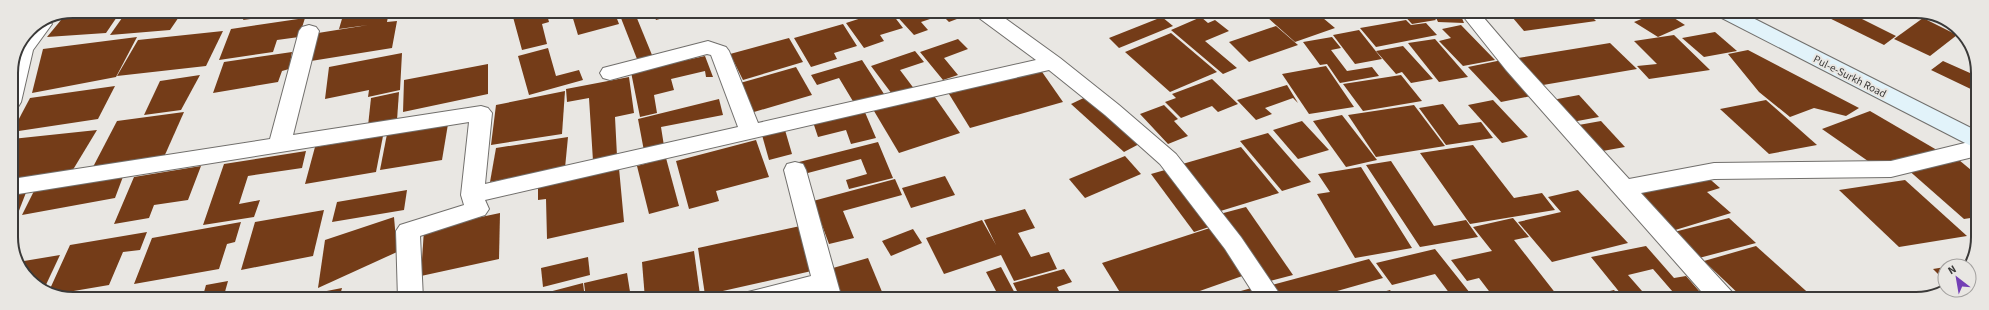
<svg xmlns="http://www.w3.org/2000/svg" width="1989" height="310" font-family="'Source Sans 3',sans-serif">
<style>
.building{fill:#743c18}
.lines{fill:none;stroke-linecap:round;stroke-linejoin:round}
.street-casing{stroke:#716f6c;stroke-width:2}
.secondary-casing{stroke:#716f6c;stroke-width:2}
.street{fill:#fff;fill-rule:evenodd}
.secondary{fill:#e2f3fa;fill-rule:evenodd}
.labels{text-anchor:middle;stroke-width:4;stroke-linejoin:round;paint-order:stroke}
.street-label{font-size:11px;fill:#3a3938;stroke:#e9e7e3}
.rim{fill:none;stroke:#3a3938;stroke-width:2}
</style>
<rect width="100%" height="100%" fill="#e9e7e3"/>
<!-- building -->
<g class="building">
<polygon points="73,11 121,11 106,33 47,37 66,14"/>
<polygon points="127,11 183,11 170,30 110,35"/>
<polygon points="219,11 238,11 238,12 217,14"/>
<polygon points="247,11 304,11 304,12 243,20"/>
<polygon points="350,11 389,11 387,22 397,21 392,48 311,61 318,33 368,25 339,29 344,12"/>
<polygon points="534,11 546,11 549,22 542,24 547,44 522,50 513,17"/>
<polygon points="614,11 619,24 578,35 571,12"/>
<polygon points="625,11 634,11 652,55 637,59 619,13"/>
<polygon points="652,11 686,11 686,12 656,20"/>
<polygon points="883,11 890,11 903,28 880,35 884,41 864,48 846,23"/>
<polygon points="895,11 967,11 970,14 949,22 942,15 921,22 928,30 914,35 893,12"/>
<polygon points="1047,11 1075,11 1057,19"/>
<polygon points="1282,11 1298,11 1305,17 1317,13 1335,28 1295,42 1267,17"/>
<polygon points="1400,11 1428,11 1436,20 1412,24"/>
<polygon points="1433,11 1459,11 1464,23 1438,22"/>
<polygon points="1507,11 1586,11 1596,21 1524,31"/>
<polygon points="1633,11 1663,11 1685,25 1658,37 1634,22 1644,18"/>
<polygon points="1815,11 1846,11 1896,36 1884,45"/>
<polygon points="1924,12 1957,26 1960,32 1920,13"/>
<polygon points="1162,17 1173,26 1119,48 1109,38"/>
<polygon points="1201,17 1208,23 1215,20 1229,31 1205,41 1237,68 1223,74 1171,30"/>
<polygon points="305,18 299,37 277,40 273,52 219,60 231,29"/>
<polygon points="1923,18 1957,35 1930,56 1894,39"/>
<polygon points="1406,20 1411,25 1426,23 1437,35 1376,47 1360,28"/>
<polygon points="843,24 857,46 834,53 837,59 811,67 794,38"/>
<polygon points="1461,25 1495,60 1463,66 1439,41 1451,38 1442,29"/>
<polygon points="1276,26 1298,45 1249,62 1229,42"/>
<polygon points="1359,30 1382,59 1355,64 1333,35"/>
<polygon points="223,31 206,66 117,76 138,40"/>
<polygon points="1715,32 1737,51 1704,57 1682,38"/>
<polygon points="1171,33 1217,72 1170,92 1125,52"/>
<polygon points="1674,35 1710,70 1649,79 1637,66 1657,64 1634,41"/>
<polygon points="137,37 116,77 32,93 43,49"/>
<polygon points="1332,37 1341,48 1331,50 1347,71 1372,67 1379,76 1340,83 1327,64 1320,65 1303,42"/>
<polygon points="789,38 803,62 743,80 730,54"/>
<polygon points="958,39 968,49 944,58 958,75 943,80 920,52"/>
<polygon points="1435,39 1468,77 1439,82 1408,43"/>
<polygon points="1610,43 1637,69 1543,85 1518,58"/>
<polygon points="1403,46 1433,79 1411,83 1402,72 1396,74 1376,51"/>
<polygon points="548,48 556,76 579,70 583,80 529,95 518,56"/>
<polygon points="1748,50 1859,108 1846,116 1814,108 1790,117 1759,92 1728,54"/>
<polygon points="915,51 924,62 900,70 915,90 895,98 871,66"/>
<polygon points="292,52 289,69 282,71 278,82 213,93 224,62"/>
<polygon points="402,53 400,90 368,97 369,90 325,99 329,67"/>
<polygon points="705,56 713,77 706,77 705,71 671,79 674,90 654,95 657,113 640,117 631,72"/>
<polygon points="862,60 884,94 854,103 839,78 817,85 811,75"/>
<polygon points="1502,60 1536,95 1501,102 1468,67"/>
<polygon points="1943,61 1970,73 1977,68 1977,92 1931,70"/>
<polygon points="488,64 488,94 403,112 404,80"/>
<polygon points="1326,66 1354,107 1309,114 1282,74"/>
<polygon points="796,67 812,95 754,112 740,83"/>
<polygon points="1040,69 1063,102 970,128 949,94"/>
<polygon points="200,75 181,110 144,115 160,81"/>
<polygon points="1401,75 1422,101 1363,111 1343,84"/>
<polygon points="629,77 634,113 615,117 617,156 593,161 589,98 567,102 566,89"/>
<polygon points="1212,79 1238,104 1218,112 1212,106 1181,118 1165,102 1176,98 1172,94"/>
<polygon points="1287,85 1298,103 1293,98 1265,108 1272,114 1256,120 1237,100"/>
<polygon points="115,86 98,119 12,132 30,98"/>
<polygon points="565,91 562,134 491,145 496,105"/>
<polygon points="399,92 397,120 368,126 371,98"/>
<polygon points="932,93 960,133 899,153 874,111"/>
<polygon points="1090,95 1143,142 1124,152 1071,104"/>
<polygon points="1579,95 1599,117 1572,122 1552,100"/>
<polygon points="719,99 723,115 661,127 664,146 644,151 638,119"/>
<polygon points="1493,100 1528,137 1502,143 1468,105"/>
<polygon points="1766,100 1817,145 1769,154 1720,109"/>
<polygon points="1443,104 1459,125 1481,122 1493,138 1446,145 1419,108"/>
<polygon points="1164,105 1178,119 1174,121 1188,136 1168,144 1140,114"/>
<polygon points="1414,105 1445,146 1376,157 1348,115"/>
<polygon points="864,110 876,138 851,144 846,130 818,137 813,122"/>
<polygon points="1870,111 1942,153 1878,168 1822,129"/>
<polygon points="184,112 164,157 93,167 117,121"/>
<polygon points="1342,115 1377,160 1346,167 1313,121"/>
<polygon points="1302,121 1329,150 1298,159 1273,130"/>
<polygon points="1601,121 1625,147 1597,152 1573,126"/>
<polygon points="448,124 442,160 380,170 387,134"/>
<polygon points="97,130 71,173 12,180 12,139"/>
<polygon points="785,130 792,154 769,160 762,135"/>
<polygon points="1268,133 1311,182 1282,191 1240,141"/>
<polygon points="383,136 376,172 305,184 315,147"/>
<polygon points="568,137 565,168 490,182 496,148"/>
<polygon points="756,140 769,177 716,191 719,201 689,209 676,161"/>
<polygon points="878,142 893,178 849,189 846,180 867,174 861,159 804,174 799,162"/>
<polygon points="1473,145 1514,198 1542,193 1555,210 1470,224 1420,153"/>
<polygon points="1241,147 1279,193 1214,213 1179,165"/>
<polygon points="306,151 302,168 248,176 239,204 260,200 254,217 203,225 224,164"/>
<polygon points="1125,156 1141,174 1085,198 1069,179"/>
<polygon points="666,158 679,206 649,214 637,166"/>
<polygon points="1959,160 1977,175 1977,217 1964,219 1906,168"/>
<polygon points="1391,161 1434,226 1466,220 1478,237 1420,247 1366,165"/>
<polygon points="201,166 188,200 154,205 149,218 114,224 134,177"/>
<polygon points="1361,167 1412,248 1355,258 1317,194 1330,192 1318,174"/>
<polygon points="619,168 624,222 547,239 546,199 538,200 538,185"/>
<polygon points="1172,168 1215,225 1194,232 1151,174"/>
<polygon points="124,174 115,198 22,215 34,191"/>
<polygon points="1704,174 1720,188 1707,192 1731,213 1672,231 1634,195"/>
<polygon points="945,176 955,195 911,208 902,188"/>
<polygon points="895,179 902,195 843,211 854,238 829,244 813,201"/>
<polygon points="1905,180 1967,236 1899,247 1839,190"/>
<polygon points="27,190 13,226 12,193"/>
<polygon points="407,190 404,210 332,222 337,202"/>
<polygon points="1578,190 1628,243 1552,262 1518,222 1561,212 1548,197"/>
<polygon points="1246,207 1293,275 1262,283 1216,215"/>
<polygon points="1025,209 1035,228 1018,233 1031,257 1049,252 1057,269 1014,281 1001,255 944,274 926,238 982,220 996,245 984,220"/>
<polygon points="324,210 313,256 241,270 255,222"/>
<polygon points="500,213 499,259 421,276 424,229"/>
<polygon points="394,217 397,252 318,288 325,240"/>
<polygon points="1513,218 1529,237 1514,240 1560,299 1526,299 1523,295 1506,299 1495,299 1479,278 1467,281 1451,260 1492,251 1473,227"/>
<polygon points="1729,218 1756,243 1699,258 1674,232"/>
<polygon points="241,222 235,242 227,244 219,269 134,284 152,238"/>
<polygon points="805,225 816,270 705,295 698,248"/>
<polygon points="1213,227 1248,274 1177,299 1124,299 1102,263"/>
<polygon points="913,229 922,243 891,256 882,241"/>
<polygon points="147,232 140,250 123,252 109,285 56,294 49,291 70,245"/>
<polygon points="1646,246 1674,278 1686,276 1706,299 1679,299 1653,269 1628,275 1649,299 1625,299 1591,257"/>
<polygon points="1756,246 1815,299 1744,299 1704,261"/>
<polygon points="1435,249 1470,293 1453,298 1435,274 1392,285 1376,263"/>
<polygon points="694,251 700,295 685,299 645,299 642,262"/>
<polygon points="60,255 44,289 32,284 18,262"/>
<polygon points="588,257 590,275 543,287 541,268"/>
<polygon points="868,258 885,299 837,299 826,270"/>
<polygon points="1369,259 1383,278 1309,299 1276,299 1268,286"/>
<polygon points="1969,262 1966,266 1952,266 1951,265"/>
<polygon points="1001,267 1018,299 974,299 996,291 986,272"/>
<polygon points="1945,267 1945,281 1933,269"/>
<polygon points="1064,269 1072,282 1057,287 1063,299 1021,299 1013,283"/>
<polygon points="627,273 631,298 586,299 584,283"/>
<polygon points="228,281 223,299 202,299 206,285"/>
<polygon points="583,283 585,299 527,299 526,298"/>
<polygon points="1255,287 1263,299 1216,299 1216,298"/>
<polygon points="342,288 339,299 291,299 291,298"/>
<polygon points="825,290 827,299 791,299"/>
<polygon points="1390,290 1396,299 1371,299 1369,296"/>
<polygon points="1614,290 1622,299 1581,299 1581,298"/>
</g>
<g class="lines">
<!-- street casing -->
<g class="street-casing">
<g id="street">
<polygon points="973,11 995,11 1060,58 1119,105 1176,154 1241,237 1283,299 1257,299 1225,249 1160,164 1105,115 1049,70 485,200 489,209 485,215 420,236 423,299 398,299 396,231 400,225 464,205 461,195 469,122 12,195 12,179 270,139 299,31 302,27 309,25 316,27 319,31 293,135 481,106 488,108 492,113 485,184 738,127 711,55 707,54 610,80 603,78 600,73 603,68 708,41 726,47 729,51 758,123 1036,60 975,15"/>
<polygon points="1459,11 1478,11 1520,60 1629,179 1714,163 1891,161 1977,140 1977,156 1891,177 1714,179 1641,193 1732,292 1735,299 1708,299 1506,70"/>
<polygon points="49,21 52,24 33,50 21,102 18,107 11,109 11,73 29,29"/>
<polygon points="795,162 803,164 806,170 842,299 817,299 816,294 797,299 745,299 748,292 811,276 784,170 787,164"/>
</g>
</g>
<!-- secondary casing -->
<g class="secondary-casing">
<polygon id="secondary" points="1714,11 1739,11 1977,131 1977,147 1969,145 1716,15"/>
</g>
<!-- street -->
<use href="#street" class="street"/>
<!-- secondary -->
<use href="#secondary" class="secondary"/>
</g>
<g class="labels">
<!-- street labels -->
<g class="street-label">
<text transform="translate(1850 76) rotate(27)" y="4">Pul-e-Surkh Road</text>
</g>
</g>
<!-- crop -->
<path d="M0 0H1989V310H0ZM73 18H1916A55 55 0 0 1 1971 73V237A55 55 0 0 1 1916 292H73A55 55 0 0 1 18 237V73A55 55 0 0 1 73 18Z" fill="#e9e7e3" fill-rule="evenodd"/>
<path class="rim" d="M73 18H1916A55 55 0 0 1 1971 73V237A55 55 0 0 1 1916 292H73A55 55 0 0 1 18 237V73A55 55 0 0 1 73 18Z"/>
<!-- north arrow -->
<g transform="translate(1957 278) rotate(329)"><circle r="19" fill="#e9e7e3" stroke="#a3a19f"/>
<path d="M0-3L7 15L0 10L-7 15Z" fill="#743fb5"/>
<text y="-6" font-size="11" font-weight="bold" text-anchor="middle" fill="#3a3938">N</text>
</g>
</svg>
